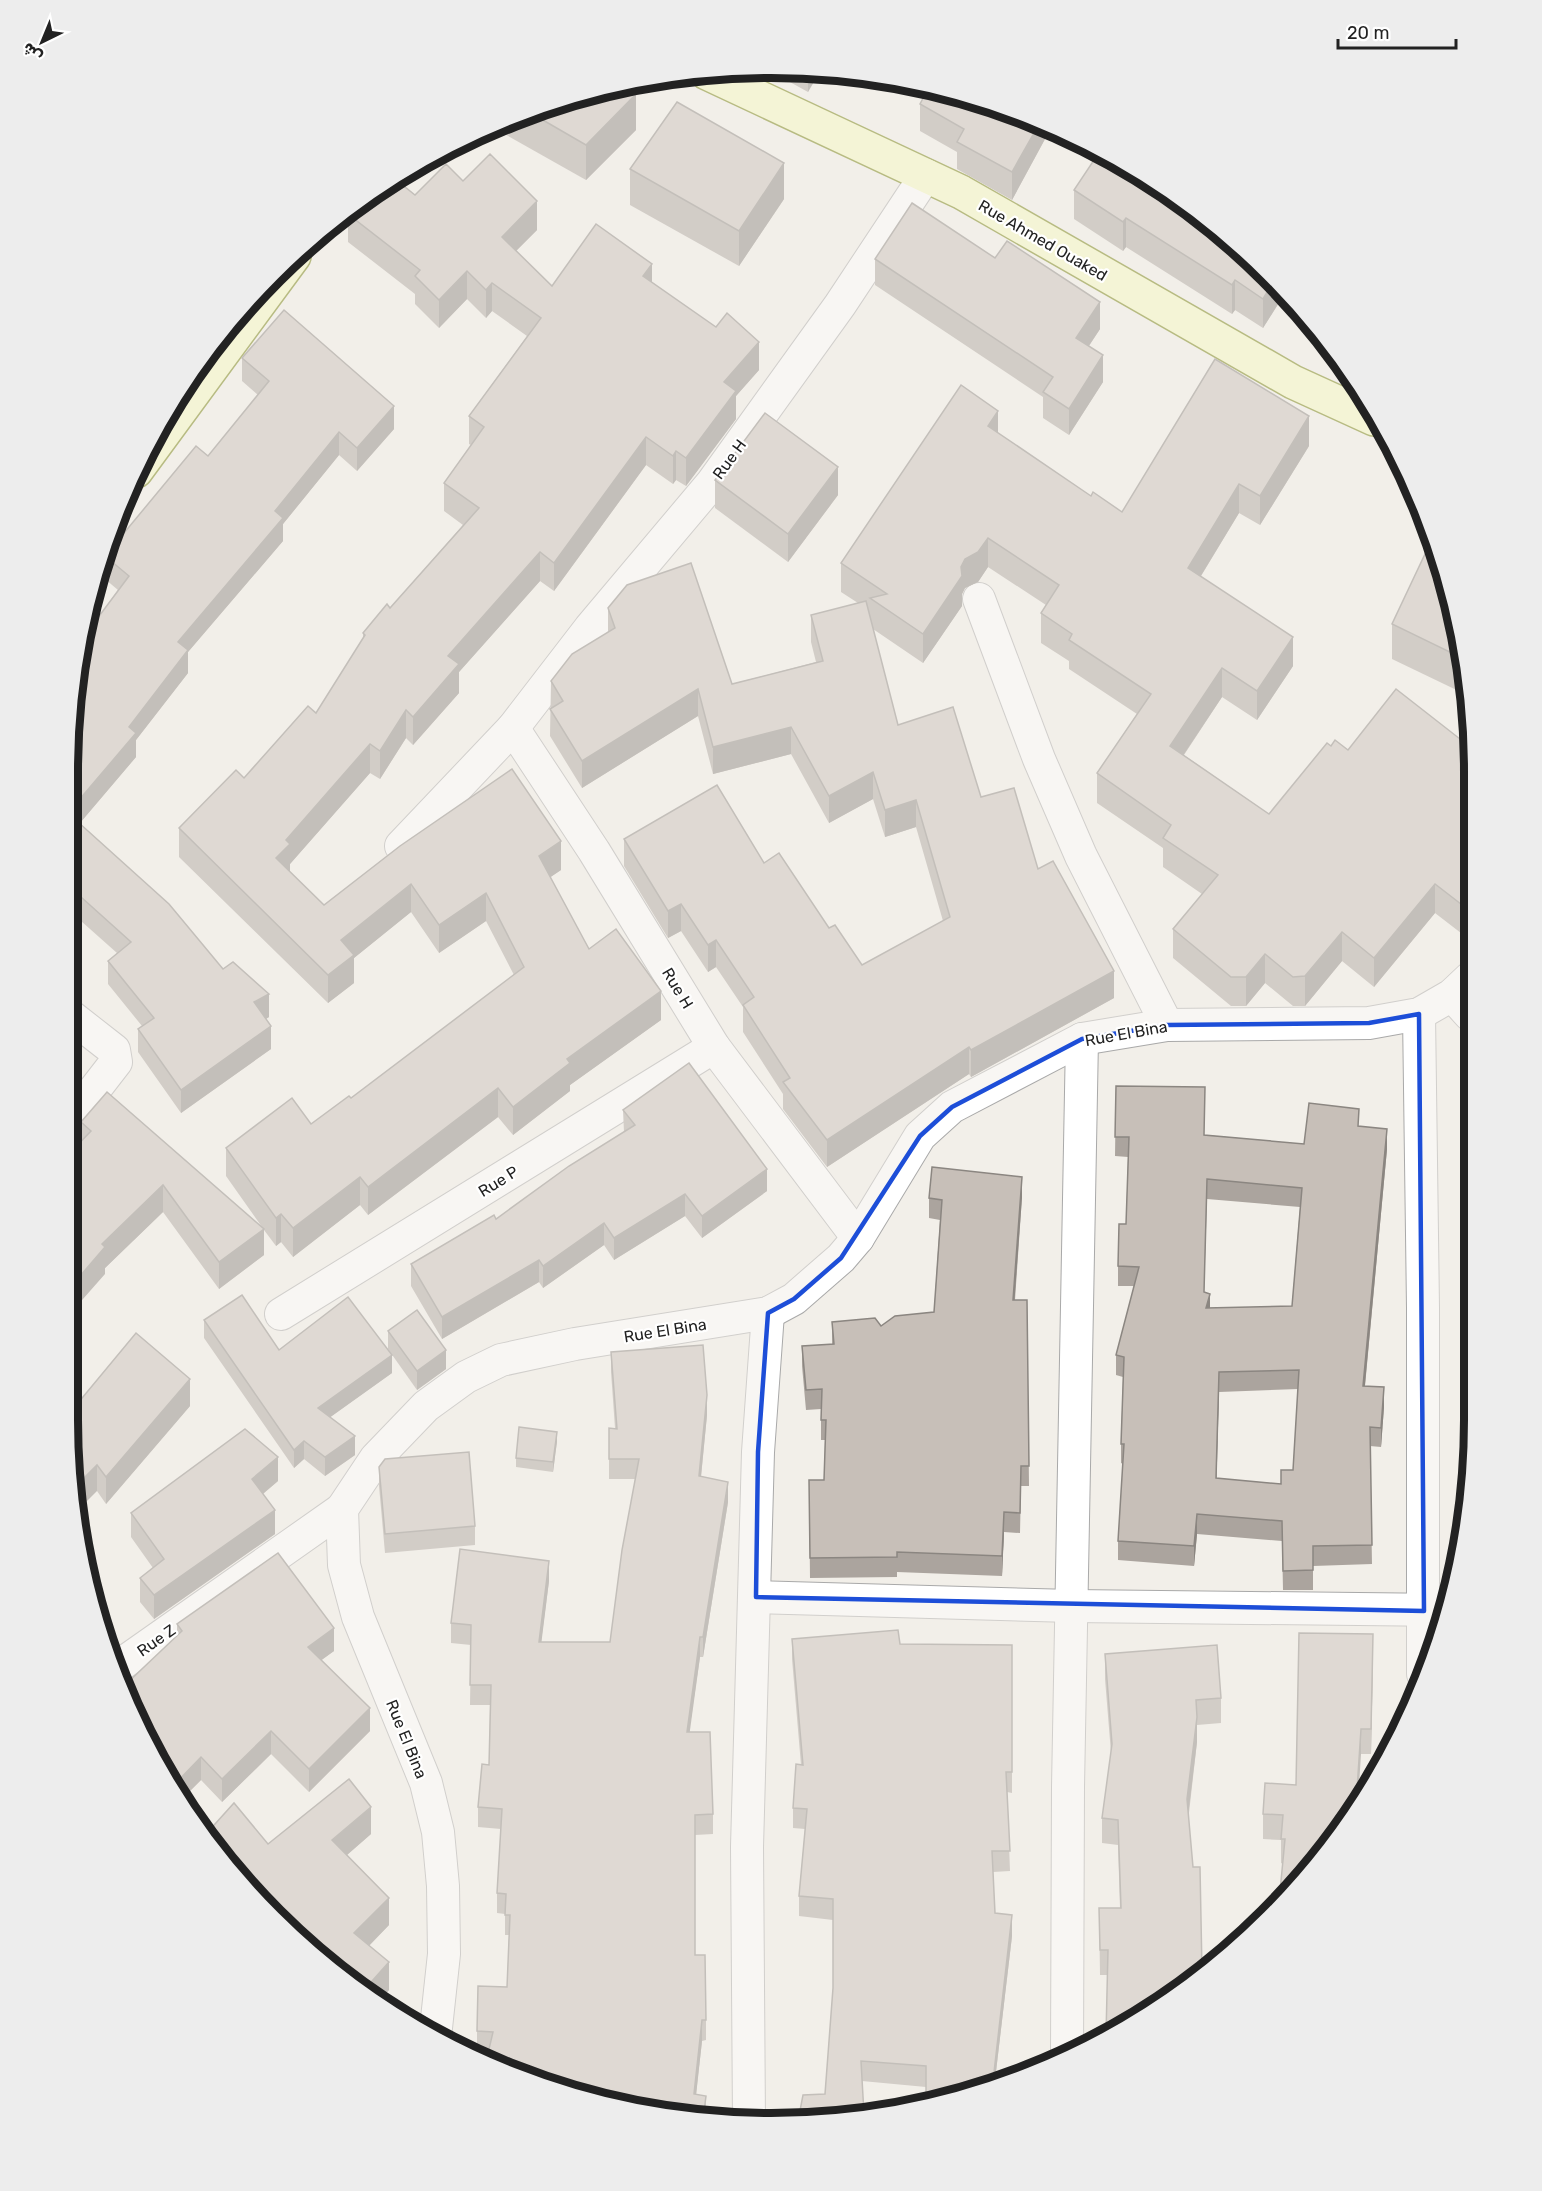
<svg xmlns="http://www.w3.org/2000/svg" width="1542" height="2191" font-family="Rubik,'Noto Sans Arabic',sans-serif">
<style>
.lines{fill:none;stroke-linecap:round;stroke-linejoin:round}
.street-casing{stroke:#a9a9a9;stroke-width:34}
.secondary-casing{stroke:#707d05;stroke-width:36}
.street{stroke:#fff;stroke-width:32}
.secondary{stroke:#f7fabf;stroke-width:33}
.wall{fill:#aba49e;fill-rule:evenodd}
.shaded-wall{fill:#8b8681}
.building{fill:#c7bfb8;stroke:#8b8681;stroke-width:1.5;fill-rule:evenodd}
.marked{fill:none;stroke:#1d4ed8;stroke-width:4.5;stroke-linejoin:round}
.labels{text-anchor:middle;stroke-width:4.5;stroke-linejoin:round;paint-order:stroke}
.street-label{font-size:16px;fill:#222;stroke:#fff}
.rim{fill:none;stroke:#222;stroke-width:8}
</style>
<rect width="100%" height="100%" fill="#f2efe9"/>
<g class="lines">
<!-- street casing -->
<g class="street-casing">
<g id="street">
<polyline points="979,599 1039,759 1081,856 1167,1025"/>
<polyline points="513,728 594,851 714,1047 858,1238"/>
<polyline points="401,846 513,728 590,628 712,483 840,305 926,175"/>
<polyline points="1452,995 1470,1015"/>
<polyline points="1419,1014 1423,1308 1423,1674"/>
<polyline points="68,1124 116,1062 114,1050 68,1014"/>
<polyline points="281,1314 714,1047"/>
<polyline points="756,1597 1072,1606 1447,1610"/>
<polyline points="116,1668 342,1509"/>
<polyline points="435,2037 444,1954 443,1886 438,1832 426,1783 358,1617 344,1565 342,1509 376,1458 426,1406 466,1377 501,1360 575,1344 768,1313 794,1299 841,1258 858,1238 920,1136 952,1107 1082,1039 1167,1025 1369,1023 1419,1014 1452,995 1470,978"/>
<polyline points="1067,2056 1068,1787 1082,1039"/>
<polyline points="749,2122 747,1847 758,1452 768,1313"/>
</g>
</g>
<!-- secondary casing -->
<g class="secondary-casing">
<g id="secondary">
<polyline points="707,73 961,192 1293,382 1374,419"/>
<polyline points="136,471 294,256"/>
</g>
</g>
<!-- street -->
<use href="#street" class="street"/>
<!-- secondary -->
<use href="#secondary" class="secondary"/>
</g>
<!-- wall -->
<g class="wall">
<polygon points="817,69 808,92 770,71"/>
<polygon points="920,104 1051,128 1012,200 957,169 957,152 920,131"/>
<polygon points="545,105 636,130 586,180 494,128"/>
<polygon points="630,169 784,199 739,266 630,205"/>
<polygon points="463,181 537,230 516,251 552,286 652,282 759,370 736,396 736,419 686,486 676,480 673,484 646,465 554,591 540,581 459,672 459,693 413,745 406,738 380,779 370,773 290,864 290,872 324,905 400,846 561,870 550,877 589,949 661,1020 570,1085 570,1091 513,1135 498,1117 368,1215 360,1205 293,1257 281,1242 276,1246 264,1230 264,1255 219,1289 163,1212 105,1268 105,1274 81,1141 81,1122 262,1227 226,1176 226,1148 311,1124 351,1098 514,975 486,921 439,953 411,912 354,958 354,983 328,1003 179,857 179,828 244,778 316,713 363,639 363,633 390,608 463,525 444,511 444,483 471,445 469,444 469,416 527,336 492,311 486,318 467,299 439,328 415,304 415,294 348,242 348,214"/>
<polygon points="1074,190 1199,213 1300,307 1308,319 1280,301 1263,328 1235,310 1232,314 1126,247 1123,251 1074,219"/>
<polygon points="875,259 1100,329 1089,346 1103,382 1069,435 1043,418 1043,397 875,285"/>
<polygon points="1319,336 1337,363 1319,352"/>
<polygon points="242,358 394,429 357,471 339,455 283,524 283,541 188,652 188,673 136,740 136,757 80,823 269,1017 266,1019 271,1049 181,1113 138,1052 138,1029 142,1026 108,984 108,961 117,953 81,921 68,935 94,623 118,590 105,579 105,556 208,456 258,395 242,381"/>
<polygon points="998,434 1091,496 1122,512 1309,446 1260,525 1239,513 1201,576 1293,666 1257,720 1222,697 1184,755 1269,814 1331,746 1348,750 1469,746 1470,940 1435,913 1374,987 1342,961 1305,1006 1293,1006 1265,983 1246,1006 1231,1006 1173,958 1173,929 1202,894 1163,867 1163,848 1097,803 1097,773 1137,714 1069,669 1069,661 1041,643 1041,613 1046,605 988,567 978,582 965,588 962,594 962,606 923,663 873,629 898,725 981,797 1038,869 1114,998 971,1077 969,1074 827,1167 783,1109 783,1094 743,1032 743,1007 716,967 708,972 681,931 668,938 624,866 624,839 764,863 829,928 862,965 943,921 916,827 885,837 873,799 829,823 791,754 713,774 698,716 582,788 550,736 551,681 608,632 608,608 732,684 816,662 811,642 811,615 858,603 841,592 841,563"/>
<polygon points="715,480 838,495 788,562 715,508"/>
<polygon points="1450,589 1468,679 1469,696 1392,659 1392,624"/>
<path d="M1116,1086l89,49 99,9 55,-18 28,23 -22,237 19,21 -3,40 -11,-1 2,118 -59,2v24h-30l-1,-49 -85,-7 -3,32 -76,-6v-19l5,-77 -2,-1v-19l2,-67 -7,-2v-20l18,-69h-16v-20l8,-42 2,-67 -13,-1zM1207,1199l93,8 -8,99 -82,2 -6,-16zM1298,1389l-5,81 -12,14 -65,-6 3,-86z"/>
<polygon points="623,1110 767,1191 702,1238 685,1216 614,1260 604,1245 543,1288 539,1282 442,1339 411,1286 411,1264 496,1219 624,1132"/>
<polygon points="1022,1197 1015,1300 1027,1300 1029,1486 1021,1486 1020,1533 1004,1532 1002,1576 897,1572 897,1577 810,1578 809,1480 824,1480 825,1440 821,1440 821,1409 806,1410 802,1366 802,1346 832,1344 832,1322 881,1326 934,1312 940,1220 929,1218 929,1198"/>
<polygon points="1467,1257 1472,1257 1472,1357 1466,1357"/>
<polygon points="204,1320 279,1350 392,1373 330,1417 355,1455 325,1476 304,1459 294,1468 204,1338"/>
<polygon points="388,1331 446,1369 417,1390 388,1349"/>
<polygon points="611,1352 707,1415 701,1477 728,1502 703,1657 700,1657 689,1732 713,1814 713,1834 695,1835 695,1955 706,2020 706,2040 702,2041 696,2094 706,2116 705,2119 680,2118 488,2052 477,2051 477,2031 507,1987 509,1935 505,1935 505,1914 497,1913 497,1893 501,1829 478,1827 478,1807 489,1765 490,1705 470,1705 471,1645 451,1643 451,1623 549,1581 541,1642 610,1642 635,1479 609,1479 609,1428 615,1428 611,1372"/>
<polygon points="190,1406 106,1504 97,1491 68,1420"/>
<polygon points="557,1441 553,1472 516,1467 516,1458"/>
<polygon points="379,1467 475,1526 475,1545 385,1553 379,1486"/>
<polygon points="278,1481 263,1494 275,1534 154,1619 140,1602 140,1578 153,1568 131,1537 131,1513"/>
<polygon points="177,1624 334,1651 321,1660 370,1731 309,1792 271,1754 222,1802 201,1780 180,1801 140,1731 177,1636"/>
<polygon points="792,1639 900,1644 1012,1645 1012,1793 1007,1792 1010,1871 993,1872 995,1913 1012,1936 995,2080 926,2104 926,2087 862,2081 825,2094 833,1988 833,1920 799,1916 799,1896 805,1829 793,1828 793,1808 801,1765 792,1659"/>
<polygon points="1105,1654 1221,1698 1221,1723 1197,1725 1197,1742 1189,1813 1107,1975 1100,1975 1099,1908 1120,1908 1118,1845 1102,1843 1102,1818 1111,1753 1105,1679"/>
<polygon points="1373,1659 1371,1754 1361,1754 1283,1864 1281,1863 1281,1840 1263,1839 1263,1814 1296,1785"/>
<polygon points="206,1834 268,1844 371,1834 347,1855 389,1925 369,1946 389,1990 379,2001 307,1949"/>
</g>
<!-- shaded-wall -->
<g class="shaded-wall">
<polygon points="808,69 821,70 808,92"/>
<polygon points="636,94 636,130 586,180 586,145"/>
<polygon points="1039,124 1051,128 1012,200 1012,172"/>
<polygon points="784,163 784,199 739,266 739,231"/>
<polygon points="537,201 537,230 502,265 502,237"/>
<polygon points="1126,218 1126,247 1123,251 1123,222"/>
<polygon points="652,264 652,292 643,276"/>
<polygon points="467,271 467,299 439,328 439,300"/>
<polygon points="1235,280 1235,310 1232,314 1232,285"/>
<polygon points="1273,282 1280,288 1280,301 1263,328 1263,299"/>
<polygon points="492,283 492,311 486,318 486,290"/>
<polygon points="1100,302 1100,329 1076,365 1076,338"/>
<polygon points="759,342 759,370 736,396 736,419 686,486 686,458 724,382"/>
<polygon points="1103,355 1103,382 1069,435 1069,409"/>
<polygon points="394,406 394,429 357,471 357,448"/>
<polygon points="998,411 998,440 988,426"/>
<polygon points="1309,416 1309,446 1260,525 1260,496"/>
<polygon points="339,432 339,455 283,524 283,541 188,652 188,673 136,740 136,757 68,837 68,813 129,727 178,642 275,511"/>
<polygon points="646,437 646,465 554,591 554,563"/>
<polygon points="676,451 676,480 673,484 673,456"/>
<polygon points="838,467 838,495 788,562 788,534"/>
<polygon points="1239,484 1239,513 1188,597 1188,568"/>
<polygon points="988,538 988,567 978,582 965,588 962,594 962,606 923,663 923,634 961,567 965,559"/>
<polygon points="540,552 540,581 459,672 459,693 413,745 413,717 448,656"/>
<polygon points="1293,637 1293,666 1257,720 1257,691"/>
<polygon points="1222,668 1222,697 1170,775 1170,746"/>
<polygon points="698,689 698,716 582,788 582,761"/>
<polygon points="406,710 406,738 380,779 380,751"/>
<polygon points="791,727 791,754 713,774 713,747"/>
<polygon points="370,744 370,773 290,864 290,872 276,858 286,840"/>
<polygon points="873,772 873,799 829,823 829,796"/>
<polygon points="916,800 916,827 885,837 885,810"/>
<polygon points="561,841 561,870 539,885 539,856"/>
<polygon points="411,884 411,912 354,958 354,983 328,1003 328,975 341,940"/>
<polygon points="1435,884 1435,913 1374,987 1374,958"/>
<polygon points="486,893 486,921 439,953 439,925"/>
<polygon points="81,897 81,921 68,935 68,912"/>
<polygon points="681,904 681,931 668,938 668,911"/>
<polygon points="1342,932 1342,961 1305,1006 1305,976"/>
<polygon points="716,940 716,967 708,972 708,945"/>
<polygon points="1265,954 1265,983 1246,1006 1246,977"/>
<polygon points="1114,971 1114,998 971,1077 971,1050"/>
<polygon points="661,991 661,1020 570,1085 570,1091 513,1135 513,1107 567,1059"/>
<polygon points="269,994 269,1017 254,1026 254,1002"/>
<polygon points="271,1026 271,1049 181,1113 181,1090"/>
<polygon points="969,1047 969,1074 827,1167 827,1140"/>
<polygon points="498,1088 498,1117 368,1215 368,1187"/>
<polygon points="1387,1129 1387,1149 1363,1405 1363,1386"/>
<polygon points="767,1169 767,1191 702,1238 702,1216"/>
<polygon points="360,1177 360,1205 293,1257 293,1228"/>
<polygon points="1022,1177 1022,1197 1013,1320 1013,1300"/>
<polygon points="163,1185 163,1212 105,1268 105,1274 68,1316 68,1290 102,1244"/>
<polygon points="685,1194 685,1216 614,1260 614,1238"/>
<polygon points="281,1214 281,1242 276,1246 276,1218"/>
<polygon points="604,1223 604,1245 543,1288 543,1266"/>
<polygon points="264,1229 264,1255 219,1289 219,1262"/>
<polygon points="539,1260 539,1282 442,1339 442,1317"/>
<polygon points="1210,1294 1210,1313 1206,1308"/>
<polygon points="446,1350 446,1369 417,1390 417,1371"/>
<polygon points="392,1355 392,1373 318,1426 318,1408"/>
<polygon points="1219,1372 1219,1392 1216,1498 1216,1478"/>
<polygon points="190,1379 190,1406 106,1504 106,1477"/>
<polygon points="1384,1387 1384,1407 1381,1447 1381,1428"/>
<polygon points="707,1395 707,1415 699,1496 699,1476"/>
<polygon points="557,1432 557,1441 553,1472 553,1462"/>
<polygon points="355,1436 355,1455 325,1476 325,1457"/>
<polygon points="304,1441 304,1459 294,1468 294,1450"/>
<polygon points="278,1457 278,1481 252,1503 252,1479"/>
<polygon points="97,1465 97,1491 79,1509 76,1486"/>
<polygon points="728,1482 728,1502 703,1657 703,1637"/>
<polygon points="275,1510 275,1534 154,1619 154,1595"/>
<polygon points="1004,1512 1004,1532 1002,1576 1002,1556"/>
<polygon points="1197,1514 1197,1534 1194,1566 1194,1546"/>
<polygon points="549,1561 549,1581 539,1662 539,1642"/>
<polygon points="334,1628 334,1651 308,1670 308,1647"/>
<polygon points="1373,1634 1373,1659 1371,1754 1371,1729"/>
<polygon points="700,1637 700,1657 687,1752 687,1732"/>
<polygon points="370,1708 370,1731 309,1792 309,1769"/>
<polygon points="1197,1717 1197,1742 1187,1824 1187,1799"/>
<polygon points="1361,1729 1361,1754 1358,1802 1356,1805"/>
<polygon points="271,1731 271,1754 222,1802 222,1779"/>
<polygon points="201,1757 201,1780 180,1801 172,1787"/>
<polygon points="371,1807 371,1834 332,1868 332,1840"/>
<polygon points="389,1898 389,1925 354,1961 354,1933"/>
<polygon points="1012,1915 1012,1936 995,2080 993,2081"/>
<polygon points="389,1962 389,1990 379,2001 364,1990"/>
<polygon points="702,2020 702,2041 694,2114 694,2094"/>
<polygon points="706,2096 705,2119 703,2119"/>
</g>
<!-- building -->
<g class="building">
<polygon points="623,87 636,94 586,145 529,112 545,105"/>
<polygon points="929,87 953,91 1039,124 1012,172 957,142 964,129 920,104"/>
<polygon points="677,102 784,163 739,231 630,169"/>
<polygon points="1100,151 1199,213 1273,282 1263,299 1235,280 1232,285 1126,218 1123,222 1074,190"/>
<polygon points="490,154 537,201 502,237 552,286 596,224 652,264 643,276 716,327 727,313 759,342 724,382 736,391 686,458 676,451 673,456 646,437 554,563 540,552 448,656 459,664 413,717 406,710 380,751 370,744 286,840 290,844 276,858 324,905 400,846 512,769 561,841 539,856 589,949 616,929 661,991 567,1059 570,1063 513,1107 498,1088 368,1187 360,1177 293,1228 281,1214 276,1218 226,1148 292,1098 311,1124 349,1096 351,1098 524,967 486,893 439,925 411,884 341,940 354,955 328,975 179,828 236,770 244,778 308,706 316,713 365,635 363,633 387,604 390,608 479,508 444,483 484,427 469,416 541,318 492,283 486,290 467,271 439,300 415,276 420,270 348,214 350,211 395,179 415,195 446,164 463,181"/>
<polygon points="912,203 995,258 1007,241 1100,302 1076,338 1103,355 1069,409 1043,392 1053,377 875,259"/>
<polygon points="284,310 394,406 357,448 339,432 275,511 283,518 178,642 188,650 129,727 136,733 68,813 169,904 223,969 233,962 269,994 254,1002 271,1026 181,1090 138,1029 154,1018 108,961 131,942 81,897 68,912 68,771 81,633 86,617 94,623 129,576 105,556 196,446 208,456 269,381 242,358"/>
<polygon points="1215,359 1309,416 1260,496 1239,484 1188,568 1293,637 1257,691 1222,668 1170,746 1269,814 1327,743 1331,746 1335,740 1348,750 1396,689 1469,746 1470,911 1435,884 1374,958 1342,932 1305,976 1293,977 1265,954 1246,977 1231,977 1173,929 1218,875 1163,838 1171,825 1097,773 1151,694 1069,640 1072,634 1041,613 1059,585 988,538 978,552 965,559 961,567 962,576 923,634 870,598 887,594 841,563 961,385 998,411 988,426 1091,496 1093,492 1122,512"/>
<polygon points="765,413 838,467 788,534 715,480"/>
<polygon points="1425,554 1440,561 1450,589 1464,659 1392,624"/>
<polygon points="691,563 732,684 823,661 811,615 866,601 898,725 953,707 981,797 1014,788 1038,869 1053,861 1114,971 971,1050 969,1047 827,1140 783,1082 790,1078 743,1005 754,997 716,940 708,945 681,904 668,911 624,839 717,785 764,863 779,853 829,928 835,925 862,965 950,917 916,800 885,810 873,772 829,796 791,727 713,747 698,689 582,761 550,709 563,701 551,681 572,654 615,628 608,608 627,585"/>
<polygon points="689,1063 767,1169 702,1216 685,1194 614,1238 604,1223 543,1266 539,1260 442,1317 411,1264 494,1215 496,1219 569,1166 635,1125 623,1110"/>
<path d="M1116,1086l89,1 -1,48 100,9 5,-41 50,6 -1,17 29,3 -24,257 21,1 -3,41 -11,-1 2,118 -59,1v24l-30,1 -1,-50 -85,-7 -3,32 -76,-5 6,-97h-3l3,-87 -8,-2 23,-88 -21,-1 1,-42h7l3,-87h-14zM1207,1179l95,9 -10,118 -86,2 4,-14 -6,-2zM1299,1370l-6,100h-12v14l-65,-6 3,-106z"/>
<polygon points="107,1092 264,1229 219,1262 163,1185 102,1244 105,1247 68,1290 68,1155 91,1131 81,1122"/>
<polygon points="932,1167 1022,1177 1013,1300 1027,1300 1029,1466 1021,1466 1020,1513 1004,1512 1002,1556 897,1552 897,1557 810,1558 809,1480 824,1480 826,1420 821,1420 822,1389 806,1390 802,1346 834,1344 832,1322 875,1318 881,1326 895,1316 934,1312 942,1200 929,1198"/>
<polygon points="1467,1257 1472,1257 1472,1334 1466,1334"/>
<polygon points="242,1295 279,1350 348,1297 392,1355 318,1408 355,1436 325,1457 304,1441 294,1450 204,1320"/>
<polygon points="417,1310 446,1350 417,1371 388,1331"/>
<polygon points="136,1333 190,1379 106,1477 97,1465 76,1486 68,1415"/>
<polygon points="703,1345 707,1395 699,1476 728,1482 703,1637 700,1637 687,1732 710,1732 713,1814 695,1815 695,1955 705,1955 706,2020 702,2020 694,2094 706,2096 703,2119 680,2118 501,2070 486,2062 493,2032 477,2031 478,1986 507,1987 510,1915 505,1915 506,1894 497,1893 502,1809 478,1807 482,1764 489,1765 491,1685 470,1685 471,1625 451,1623 460,1549 549,1561 539,1642 610,1642 622,1550 639,1459 609,1459 609,1428 617,1429 611,1352"/>
<polygon points="519,1427 557,1432 553,1462 516,1458"/>
<polygon points="245,1429 278,1457 252,1479 275,1510 154,1595 140,1578 164,1559 131,1513"/>
<polygon points="469,1452 475,1526 385,1534 379,1467 385,1459"/>
<polygon points="278,1553 334,1628 308,1647 370,1708 309,1769 271,1731 222,1779 201,1757 172,1787 140,1731 123,1687 182,1631 177,1624"/>
<polygon points="898,1630 900,1644 1012,1645 1012,1772 1006,1772 1010,1851 992,1851 995,1913 1012,1915 993,2081 926,2104 926,2066 861,2061 864,2114 798,2121 803,2095 825,2094 833,1988 833,1899 799,1896 807,1809 793,1808 796,1764 803,1765 792,1639"/>
<polygon points="1299,1633 1373,1634 1371,1729 1361,1729 1356,1805 1329,1848 1279,1902 1285,1839 1281,1839 1283,1815 1263,1814 1265,1783 1296,1785"/>
<polygon points="1217,1645 1221,1698 1196,1700 1197,1717 1187,1799 1193,1867 1200,1867 1202,1971 1106,2035 1108,1950 1100,1950 1099,1908 1121,1908 1118,1820 1102,1818 1112,1744 1105,1654"/>
<polygon points="349,1779 371,1807 332,1840 389,1898 354,1933 389,1962 364,1990 326,1963 328,1961 273,1906 271,1908 206,1834 234,1803 268,1844"/>
</g>
<!-- marked area -->
<path d="M0 0H1542V2191H0ZM1419,1014l5,597 -668,-14 2,-145 10,-139 26,-14 47,-41 79,-122 32,-29 130,-68 85,-14 202,-2z" fill="#f2efe9" fill-opacity=".55" fill-rule="evenodd"/>
<path class="marked" d="M1419,1014l5,597 -668,-14 2,-145 10,-139 26,-14 47,-41 79,-122 32,-29 130,-68 85,-14 202,-2z"/>
<g class="labels">
<!-- street labels -->
<g class="street-label">
<text transform="translate(1043 240) rotate(30)" y="6">Rue Ahmed Ouaked</text>
<text transform="translate(729 459) rotate(-54)" y="6">Rue H</text>
<text transform="translate(678 988) rotate(59)" y="6">Rue H</text>
<text transform="translate(1126 1033) rotate(-10)" y="6">Rue El Bina</text>
<text transform="translate(498 1181) rotate(-32)" y="6">Rue P</text>
<text transform="translate(665 1330) rotate(-9)" y="6">Rue El Bina</text>
<text transform="translate(156 1640) rotate(-35)" y="6">Rue Z</text>
<text transform="translate(407 1739) rotate(68)" y="6">Rue El Bina</text>
</g>
</g>
<!-- crop -->
<path d="M0 0H1542V2191H0ZM771 78H771A693 693 0 0 1 1464 771V1420A693 693 0 0 1 771 2113H771A693 693 0 0 1 78 1420V771A693 693 0 0 1 771 78Z" fill="#ededed" fill-rule="evenodd"/>
<path class="rim" d="M771 78H771A693 693 0 0 1 1464 771V1420A693 693 0 0 1 771 2113H771A693 693 0 0 1 78 1420V771A693 693 0 0 1 771 78Z"/>
<!-- north arrow -->
<g transform="translate(42 42) rotate(223)" stroke="#ffffff" stroke-width="4.5" paint-order="stroke">
<path d="M0-4.5L10 22L0 15L-10 22Z" fill="#222222"/>
<text y="-9" font-size="16" font-weight="bold" text-anchor="middle" fill="#222222">ش</text>
</g>
<!-- scale -->
<path d="M1338 39v9h118v-9" fill="none" stroke="#222222" stroke-width="3"/>
<text x="1347" y="39" font-size="18" fill="#222222" stroke="#ffffff" stroke-width="4.5" paint-order="stroke">20 m</text>
</svg>
